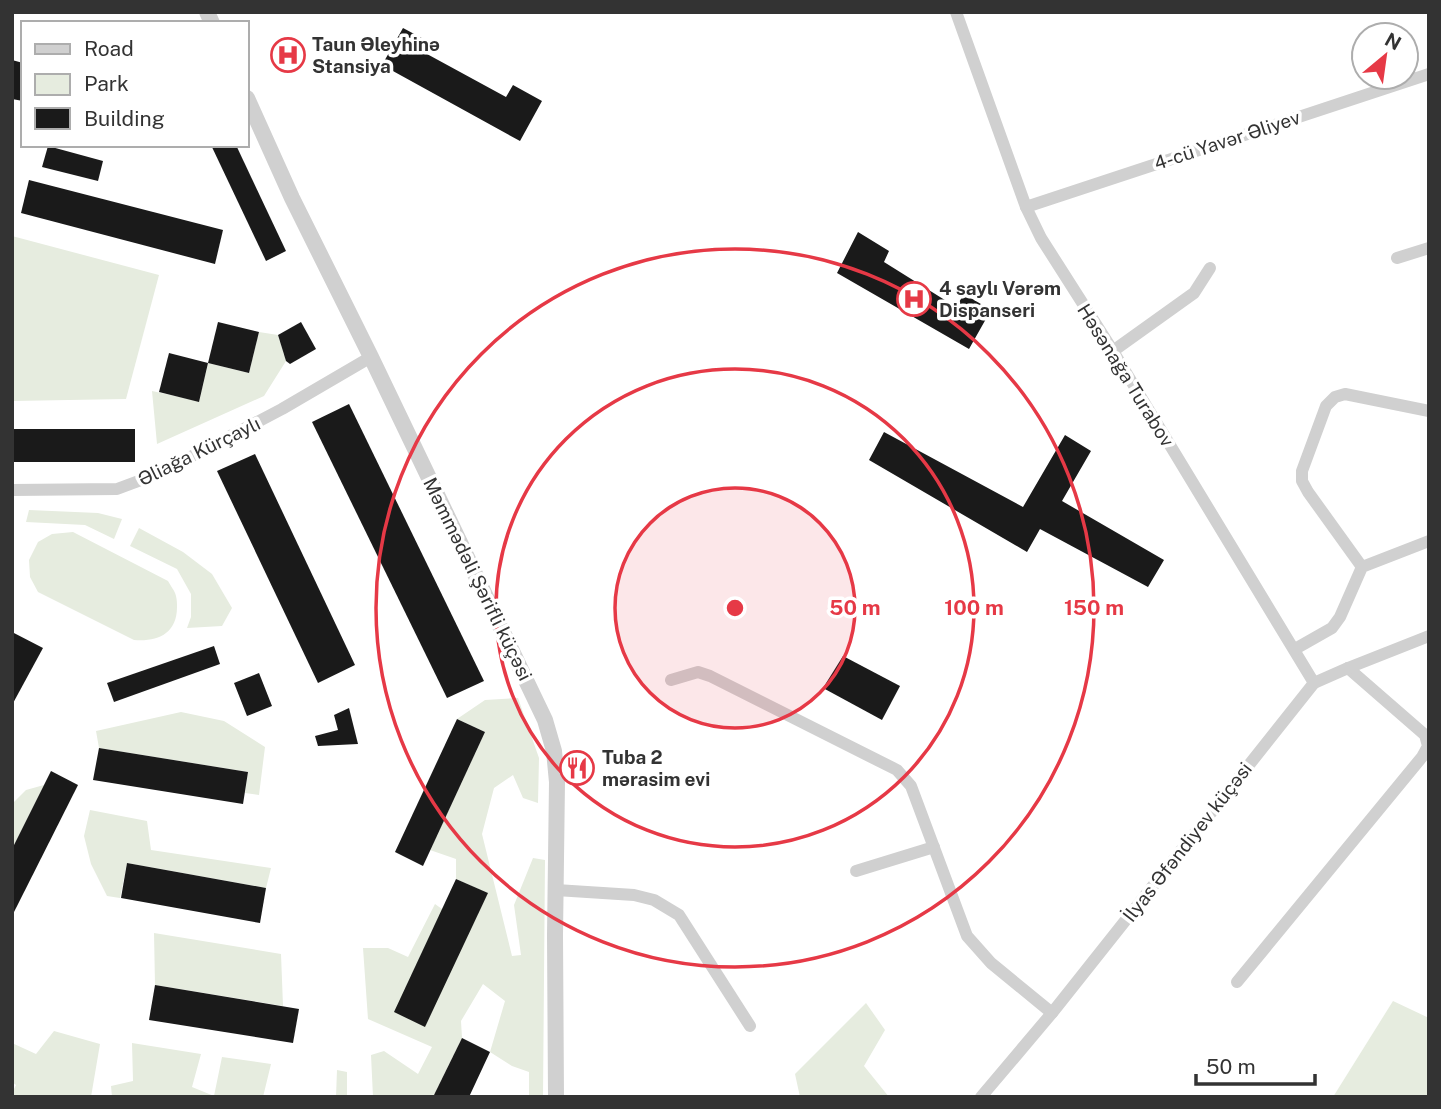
<svg xmlns="http://www.w3.org/2000/svg" width="1441" height="1109" font-family="'Public Sans',sans-serif">
<style>
.green{fill:#e6ecdf}
.building{fill:#1a1a1a}
.lines{fill:none;stroke-linecap:round;stroke-linejoin:round}
.minor{stroke:#d0d0d0;stroke-width:12}
.tertiary{stroke:#d0d0d0;stroke-width:16}
.ring{fill:none;stroke:#e63946;stroke-width:3.5}
.labels{text-anchor:middle;stroke-width:7;stroke-linejoin:round;paint-order:stroke}
.poi-label{font-size:19px;font-weight:bold;fill:#333;stroke:#fff;text-anchor:start}
.street-label{font-size:19px;fill:#333;stroke:#fff}
.centre{fill:#e63946;stroke:#fff;stroke-width:3.5}
.ring-label{font-size:21px;text-anchor:middle;font-weight:bold;fill:#e63946;stroke:#fff;stroke-width:7;stroke-linejoin:round;paint-order:stroke}
</style>
<rect width="100%" height="100%" fill="#fff"/>
<!-- green -->
<g class="green">
<polygon points="12,236 159,275 126,399 12,401"/>
<polygon points="259,332 278,335 286,361 264,396 157,444 152,391 199,401 208,363 249,373"/>
<polygon points="29,510 98,513 122,519 114,539 85,525 26,522"/>
<polygon points="139,528 183,552 212,574 232,608 222,626 187,628 191,617 191,594 177,569 130,546"/>
<path d="M73,532l95,49c2,4 7,10 8,15 1,4 1,8 1,11 0,27 -20,35 -43,33l-96,-48 -8,-15 -1,-17 9,-18 14,-8z"/>
<polygon points="518,698 539,758 538,803 523,798 513,775 494,788 482,834 512,956 521,955 514,905 533,858 545,860 543,1097 529,1097 529,1072 512,1066 490,1052 505,1001 483,984 461,1021 462,1038 433,1097 373,1097 371,1055 384,1051 418,1074 432,1047 368,1019 363,948 388,948 408,957 435,904 442,909 487,893 456,879 456,859 430,850 485,732 457,719 485,700"/>
<polygon points="181,712 224,721 265,747 259,795 245,793 248,772 99,748 96,731"/>
<polygon points="44,785 12,849 12,804 26,790"/>
<polygon points="90,810 147,821 151,850 271,868 266,888 127,863 120,898 107,896 91,864 84,836"/>
<polygon points="154,933 281,954 283,1006 155,985"/>
<polygon points="1393,1001 1429,1018 1429,1097 1333,1097"/>
<polygon points="866,1003 885,1030 864,1066 889,1097 800,1097 795,1074"/>
<polygon points="54,1031 100,1044 91,1097 12,1097 12,1093 16,1085 12,1082 12,1043 36,1054"/>
<polygon points="132,1043 201,1054 192,1087 214,1096 222,1057 271,1064 263,1097 112,1097 111,1086 133,1081"/>
<polygon points="337,1070 347,1072 347,1097 336,1097"/>
</g>
<!-- building -->
<g class="building">
<polygon points="403,28 433,44 427,54 506,97 513,85 542,101 520,141 382,65"/>
<polygon points="12,60 23,63 23,101 12,99"/>
<polygon points="211,145 236,145 286,251 266,261"/>
<polygon points="48,146 103,161 98,181 42,167"/>
<polygon points="29,180 223,230 215,264 21,213"/>
<polygon points="858,232 889,251 884,262 956,307 964,294 991,310 969,349 837,273"/>
<polygon points="218,322 259,332 249,373 208,363"/>
<polygon points="301,322 316,349 290,364 286,361 278,335"/>
<polygon points="169,353 208,363 199,402 159,392"/>
<polygon points="349,404 484,681 447,698 312,422"/>
<rect x="12" y="429" width="123" height="33"/>
<polygon points="884,432 1023,507 1065,435 1091,451 1062,501 1164,560 1148,587 1040,529 1027,552 869,460"/>
<polygon points="255,454 355,665 318,683 217,471"/>
<polygon points="12,632 43,648 12,705"/>
<polygon points="214,646 220,664 114,702 107,683"/>
<polygon points="843,656 900,686 882,720 823,688"/>
<polygon points="259,673 272,706 247,716 234,683"/>
<polygon points="349,708 358,744 318,746 315,736 338,730 334,715"/>
<polygon points="457,719 485,732 423,866 395,852"/>
<polygon points="99,748 248,772 243,804 93,780"/>
<polygon points="51,771 78,785 12,916 12,849"/>
<polygon points="127,863 266,888 260,923 121,898"/>
<polygon points="456,879 488,893 425,1027 394,1012"/>
<polygon points="155,985 299,1009 293,1043 149,1020"/>
<polygon points="462,1038 490,1052 469,1097 433,1097"/>
</g>
<g class="lines">
<!-- minor -->
<g class="minor">
<polyline points="956,12 1026,207 1041,238 1113,351 1314,683"/>
<polyline points="1026,207 1429,74"/>
<polyline points="1397,258 1429,248"/>
<polyline points="1113,351 1194,293 1210,268"/>
<polyline points="12,490 117,489 160,473 282,409 371,357"/>
<polyline points="1362,567 1308,492 1302,481 1302,471 1326,406 1335,397 1345,394 1429,411"/>
<polyline points="1295,649 1332,628 1340,617 1362,567 1429,541"/>
<polyline points="671,680 698,672 710,676 897,770 911,786 967,936 991,963 1052,1013"/>
<polyline points="856,871 934,847"/>
<polyline points="556,890 634,895 654,900 679,915 750,1026"/>
<polyline points="1237,982 1422,757 1428,746 1425,735 1348,668"/>
<polyline points="981,1097 1052,1013 1314,683 1348,668 1429,636"/>
</g>
<!-- tertiary -->
<g class="tertiary">
<polyline points="207,12 212,23"/>
<polyline points="247,98 292,198 371,357 545,720 554,751 557,782 555,935 556,1097"/>
</g>
</g>
<!-- distance rings -->
<circle cx="735" cy="608" r="120" fill="#e63946" fill-opacity=".12"/>
<g class="ring">
<circle cx="735" cy="608" r="120"/>
<circle cx="735" cy="608" r="239"/>
<circle cx="735" cy="608" r="359"/>
</g>
<!-- icons -->
<defs>
<g id="hospital-ring" transform="scale(1.75)"><circle r="9.5" fill="#fff" stroke="#e63946" stroke-width="1.5"/><path d="M-5-5h3v3.5h4V-5h3V5h-3V1.5h-4V5h-3Z" fill="#e63946"/></g>
<g id="restaurant-ring" transform="scale(1.75)"><circle r="9.5" fill="#fff" stroke="#e63946" stroke-width="1.5"/><path d="M-5-6h1v4h1v-4h1v4h1v-4h1v5L-1.5 .5V6h-2V.5L-5-1ZM5-6V6H3V1.5H1.5Q1.5-4 5-6Z" fill="#e63946"/></g>
</defs>
<g fill-rule="evenodd">
<use href="#hospital-ring" x="288" y="55"/>
<use href="#hospital-ring" x="914" y="299"/>
<use href="#restaurant-ring" x="577" y="768"/>
</g>
<g class="labels">
<!-- poi labels -->
<g class="poi-label">
<text x="312" y="51">Taun Əleyhinə<tspan x="312" dy="22">Stansiya</tspan></text>
<text x="939" y="295">4 saylı Vərəm<tspan x="939" dy="22">Dispanseri</tspan></text>
<text x="602" y="764">Tuba 2<tspan x="602" dy="22">mərasim evi</tspan></text>
</g>
<!-- street labels -->
<g class="street-label">
<text transform="translate(1227 140) rotate(-18)" y="7">4-cü Yavər Əliyev</text>
<text transform="translate(1126 375) rotate(58)" y="7">Həsənağa Turabov</text>
<text transform="translate(199 451) rotate(-26)" y="7">Əliağa Kürçaylı</text>
<text transform="translate(478 579) rotate(64)" y="7">Məmmədəli Şərifli küçəsi</text>
<text transform="translate(1187 842) rotate(-52)" y="7">İlyas Əfəndiyev küçəsi</text>
</g>
</g>
<circle cx="735" cy="608" r="10" class="centre"/>
<g class="ring-label">
<text x="855" y="615">50 m</text>
<text x="974" y="615">100 m</text>
<text x="1094" y="615">150 m</text>
</g>
<!-- border -->
<rect width="1441" height="1109" fill="none" stroke="#333333" stroke-width="28"/>
<!-- legend -->
<rect x="21" y="21" width="228" height="126" fill="#ffffff" stroke="#adadad" stroke-width="2"/>
<rect x="35" y="44" width="35" height="10" fill="#d0d0d0" stroke="#adadad" stroke-width="2"/>
<text x="84" y="56" font-size="21" fill="#333333">Road</text>
<rect x="35" y="74" width="35" height="21" fill="#e6ecdf" stroke="#adadad" stroke-width="2"/>
<text x="84" y="91" font-size="21" fill="#333333">Park</text>
<rect x="35" y="108" width="35" height="21" fill="#1a1a1a" stroke="#adadad" stroke-width="2"/>
<text x="84" y="126" font-size="21" fill="#333333">Building</text>
<!-- north arrow -->
<g transform="translate(1385 56) rotate(29)"><circle r="33" fill="#ffffff" stroke="#adadad" stroke-width="2"/>
<path d="M0-5L12 26L0 18L-12 26Z" fill="#e63946"/>
<text y="-10" font-size="19" font-weight="bold" text-anchor="middle" fill="#333333">N</text>
</g>
<!-- scale -->
<path d="M1196 1074v10h119v-10" fill="none" stroke="#333333" stroke-width="3.5"/>
<text x="1206" y="1074" font-size="21" fill="#333333" stroke="#ffffff" stroke-width="5" paint-order="stroke">50 m</text>
</svg>
